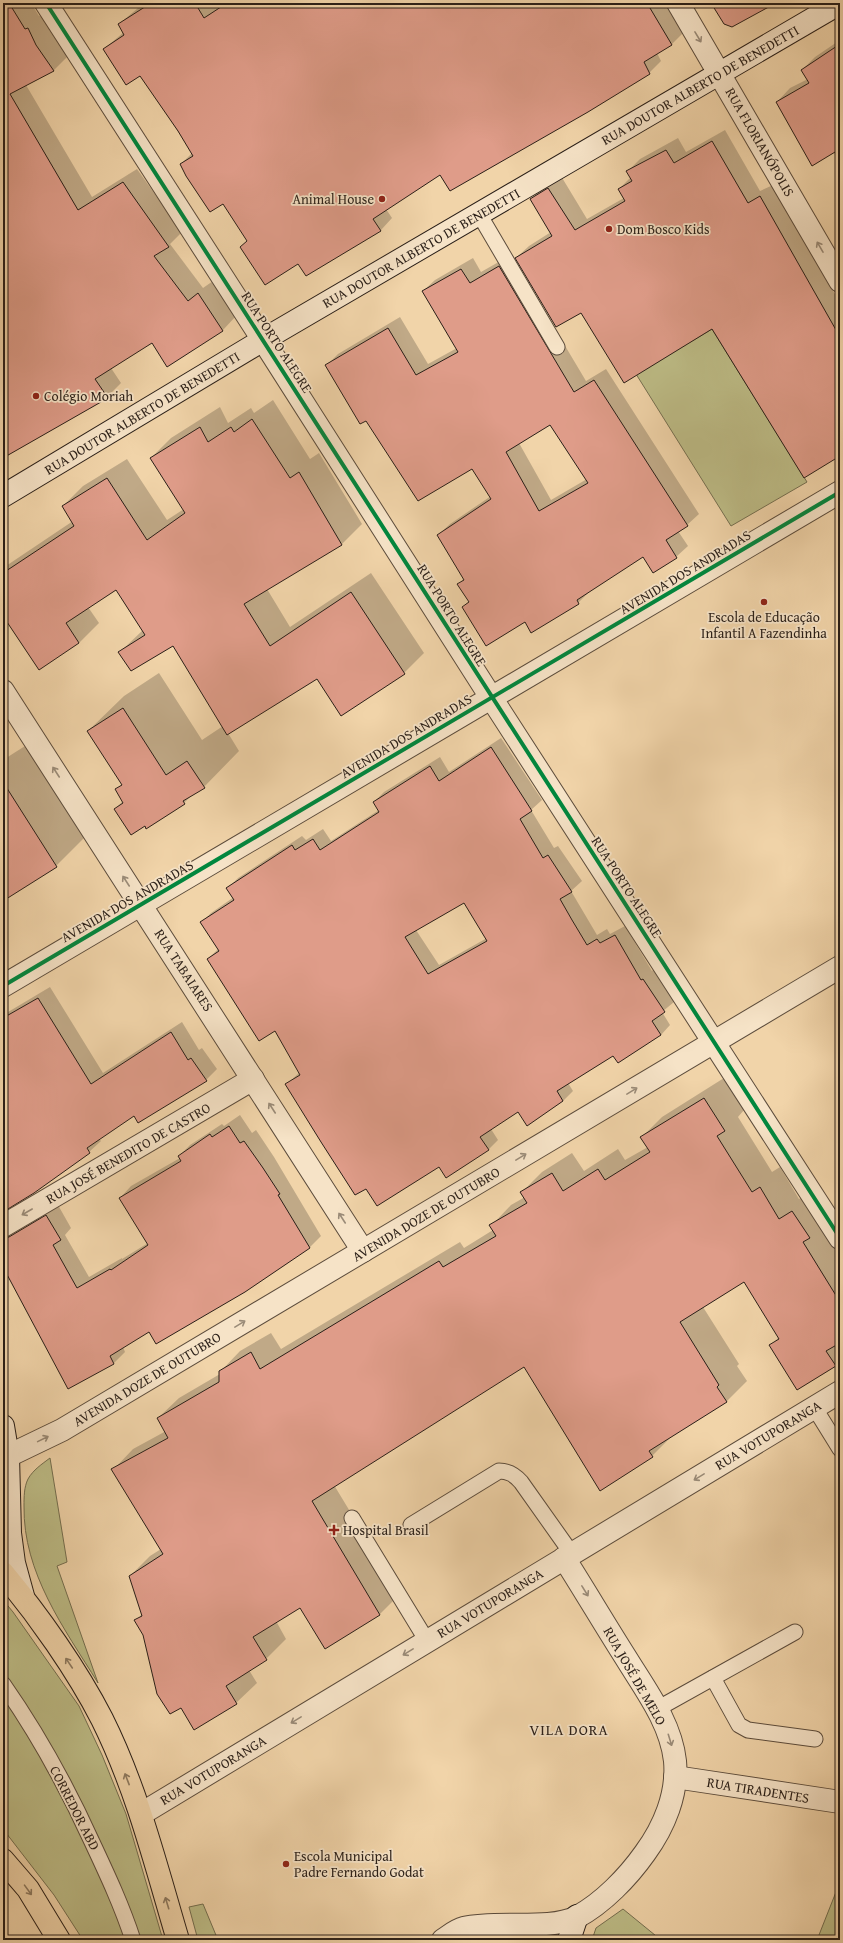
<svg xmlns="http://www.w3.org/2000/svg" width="843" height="1943" font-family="'Gentium Book Plus',serif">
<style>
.green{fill:#bdbc86;stroke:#746e4f}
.shadow{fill:#0003;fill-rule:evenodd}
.building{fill:#df9c89;stroke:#2a1f18;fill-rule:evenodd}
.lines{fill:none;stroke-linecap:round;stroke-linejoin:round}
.service-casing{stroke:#5c4c3c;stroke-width:17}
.minor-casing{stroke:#5c4c3c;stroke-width:24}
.tertiary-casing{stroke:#5c4c3c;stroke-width:24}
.secondary-casing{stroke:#2a1f18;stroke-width:24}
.primary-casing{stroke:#2a1f18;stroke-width:24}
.service{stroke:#f6e3c7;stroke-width:15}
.minor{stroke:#f6e3c7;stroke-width:22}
.tertiary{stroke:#f6e3c7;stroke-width:22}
.secondary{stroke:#f6e3c7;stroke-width:22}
.primary{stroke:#f1d4a9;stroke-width:22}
.cycleway-casing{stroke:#f6e3c7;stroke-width:6}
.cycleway{stroke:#00873e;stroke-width:4}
.oneway{stroke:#9a8b78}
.oneway2{stroke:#8e7a60}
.poi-dot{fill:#8f2418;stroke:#f6e3c7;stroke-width:1.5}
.labels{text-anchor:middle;stroke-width:3.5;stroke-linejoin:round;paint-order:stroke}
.street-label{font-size:14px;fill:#2a1f18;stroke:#f6e3c7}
.poi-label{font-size:14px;fill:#2a1f18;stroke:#f6e3c7;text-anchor:start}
.neighbourhood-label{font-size:15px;letter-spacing:1px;fill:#2a1f18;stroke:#f6e3c7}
</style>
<rect width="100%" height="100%" fill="#f1d4a9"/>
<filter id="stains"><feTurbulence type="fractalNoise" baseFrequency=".005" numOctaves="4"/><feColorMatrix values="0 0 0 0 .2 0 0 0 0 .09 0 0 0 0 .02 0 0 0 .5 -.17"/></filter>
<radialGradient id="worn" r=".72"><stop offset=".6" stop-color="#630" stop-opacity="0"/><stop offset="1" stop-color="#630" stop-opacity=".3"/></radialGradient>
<!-- green -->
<g class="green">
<polygon points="712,329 807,482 731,526 636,374"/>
<path d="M50,1458l17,104 -10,4 41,117c-34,-55 -75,-110 -74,-177 0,-9 0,-19 4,-27 5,-9 14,-15 22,-21z"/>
<polygon points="3,1600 13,1612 79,1706 102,1755 126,1814 163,1940 83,1940 54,1895 3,1829"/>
<polygon points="836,1892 840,1894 840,1940 817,1940"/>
<polygon points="203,1904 218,1940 198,1940 189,1907"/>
<polygon points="623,1909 661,1940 592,1940 596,1928"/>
</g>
<!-- shadow -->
<g class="shadow">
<polygon points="3,3 31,3 39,16 42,15 50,31 68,56 54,70 26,85 92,197 137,169 182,232 170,244 203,288 213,281 236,316 223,330 167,366 152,342 111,368 121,383 107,397 3,458"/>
<polygon points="137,3 665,3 683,33 671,45 657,53 661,61 649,73 587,111 440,174 386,209 392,218 381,230 306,274 299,263 241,247 248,240 223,203 181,164 192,153 141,75 104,49 124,32 119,24 138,8"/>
<polygon points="840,40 840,171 834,152 777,102 790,88 808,79 802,70 815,57"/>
<polygon points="725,130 760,191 773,185 840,303 840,455 713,327 582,311 516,258 529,246 551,232 531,199 543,187 561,176 587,219 624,198 619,189 631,177 628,171 640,159 678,138 686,152"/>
<path d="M511,255l75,126 20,-12 93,145 -12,11 -9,6 10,15 -12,11 -33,-2 -53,36 -12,12 -52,18 -63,-14 6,-6 -10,-17 5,-6 -26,-43 12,-11 41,-28 -18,-29 -107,-48 -39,-54 11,-11 62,-37 28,47 29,-16 -34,-57 12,-11 38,-22 8,14zM550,423l37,56 -36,21 -32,-57z"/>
<polygon points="273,400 310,459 319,453 362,524 342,544 267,589 290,627 371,573 424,653 404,673 317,677 228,733 239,751 204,787 193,794 184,803 145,825 115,809 123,801 116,790 122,784 88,731 124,696 159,673 202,740 223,726 173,645 120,652 143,630 116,589 88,607 99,623 79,643 3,614 3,568 73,521 63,506 83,486 127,459 167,520 184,509 151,458 171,438 220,407 228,423 251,408 254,413"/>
<path d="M501,738l41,62 -11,10 23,38 4,-2 24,35 -11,10 26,44 10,-6 3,5 15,-8 27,45 1,-1 21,32 -12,10 8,13 -9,10 -48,19 -45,29 5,8 -10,10 -36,23 -9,-14 -27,19 7,11 -10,10 -122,38 -79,-104 13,-12 -25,-43 -67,-70 10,-10 -17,-26 10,-10 23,-16 -6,-9 10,-10 64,-42 4,4 17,-11 8,12 48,-31 -5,-8 10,-10 56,-35 9,15zM464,902l23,36 -48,27 -23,-35z"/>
<polygon points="25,746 84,838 56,866 3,900 3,760"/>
<polygon points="50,987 103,1073 182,1022 199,1050 202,1048 217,1069 206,1080 134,1115 99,1139 101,1141 89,1152 3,1210 3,1015"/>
<polygon points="724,1078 744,1110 738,1117 772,1172 780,1167 799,1199 813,1191 823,1223 840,1250 840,1361 836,1365 798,1389 771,1345 779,1337 744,1281 703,1307 739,1364 737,1366 747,1381 727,1401 673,1435 652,1456 524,1366 334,1485 400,1594 380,1614 325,1648 300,1606 276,1621 286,1639 266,1659 249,1670 257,1683 236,1703 144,1635 136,1621 142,1614 130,1576 150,1556 161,1549 113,1470 133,1449 166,1431 158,1418 179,1398 220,1374 220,1372 240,1351 271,1333 281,1349 460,1242 464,1248 493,1230 491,1226 511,1205 525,1197 522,1192 542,1172 572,1153 584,1171 618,1149 625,1160 648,1147 642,1137 662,1117"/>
<polygon points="240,1115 252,1133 256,1130 274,1157 321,1236 309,1248 150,1331 123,1347 125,1352 114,1363 69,1388 3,1266 3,1219 58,1205 71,1228 65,1235 89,1277 122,1258 122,1259 148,1243 120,1198 131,1186 180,1158 179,1156 190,1145 222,1124 224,1126"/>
</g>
<!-- building -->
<g class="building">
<polygon points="3,3 9,3 25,29 28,28 36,45 54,71 10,94 78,210 123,182 169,247 154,256 188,301 198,293 223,331 167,367 152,343 95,379 108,398 3,458"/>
<polygon points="151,3 195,3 204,18 227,3 647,3 672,45 644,62 650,74 588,112 450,191 440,175 373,219 381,231 306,276 298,264 265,285 240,247 247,241 223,204 210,212 186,176 180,164 193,156 178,131 140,76 126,85 103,49 124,35 118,24"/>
<polygon points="711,3 776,3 732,27 724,24"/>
<polygon points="840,44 840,149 812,166 776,102 809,83 801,70"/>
<polygon points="712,141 748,203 760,196 840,337 840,456 804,478 712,329 624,383 581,313 556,327 515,258 552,236 530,199 548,188 575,230 625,201 618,189 632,181 626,171 666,150 674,163"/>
<path d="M499,266l75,126 20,-12 94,146 -22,14 11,18 -24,15 -10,-16 -66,43 2,4 -48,29 -6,-11 -39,24 -24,-39 7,-5 -12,-18 7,-4 -27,-45 54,-36 -19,-30 -54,32 -52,-80 -6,3 -35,-59 63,-37 28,47 42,-23 -36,-61 39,-22 9,14zM550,425l38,58 -49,28 -33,-59z"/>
<polygon points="252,419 290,478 299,472 342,545 244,604 270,646 351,592 405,674 341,716 317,679 227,735 173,646 131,671 118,652 145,635 116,590 66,623 79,643 39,670 3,616 3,573 74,526 62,506 107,478 147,540 185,513 150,458 200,427 208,442 231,427 234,432"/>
<polygon points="123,708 166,775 187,761 205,788 183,801 185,804 146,829 145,826 131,835 114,809 123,803 115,789 122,785 87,731"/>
<path d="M491,747l41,64 -12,8 23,39 5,-3 24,37 -12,7 12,21 15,25 10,-6 3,4 15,-8 26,45 2,-1 22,33 -13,9 9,14 -43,28 -5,-7 -56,35 6,10 -36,25 -9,-14 -38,25 9,13 -43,28 -7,-11 -62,39 -11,-17 -11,6 -34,-53 -36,-58 15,-9 -25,-44 -16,10 -52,-82 12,-8 -19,-29 34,-22 -8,-12 66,-43 3,5 18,-11 7,11 59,-38 -6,-10 57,-36 9,15zM464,903l23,38 -59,33 -23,-37z"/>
<polygon points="3,782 57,867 3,901"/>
<polygon points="38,998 91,1084 171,1032 188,1060 191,1058 207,1081 138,1123 134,1116 87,1148 90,1153 34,1193 3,1212 3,1018"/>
<polygon points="704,1098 725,1131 717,1136 752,1192 760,1187 779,1219 792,1211 810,1238 803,1242 840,1302 840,1343 826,1351 836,1366 797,1390 769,1345 779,1339 744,1282 680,1322 719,1385 717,1387 727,1402 649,1451 653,1457 600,1491 524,1367 312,1501 380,1615 325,1649 300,1608 253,1637 267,1660 226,1686 237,1704 194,1730 181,1708 170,1714 157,1694 143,1635 134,1620 142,1616 129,1576 163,1554 111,1469 168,1438 157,1418 219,1382 219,1371 251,1352 260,1369 439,1261 443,1267 496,1236 489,1225 527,1203 520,1192 552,1173 563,1191 598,1169 605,1180 650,1152 640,1137"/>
<polygon points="229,1126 240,1143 244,1141 263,1168 280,1194 278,1195 310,1248 245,1292 156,1344 149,1332 110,1356 114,1364 68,1389 3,1267 3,1238 9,1237 46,1215 61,1240 53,1245 77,1288 110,1269 111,1270 148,1245 119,1198 181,1161 178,1156 210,1134 212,1137"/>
</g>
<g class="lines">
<!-- service casing -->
<g class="service-casing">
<g id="service">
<polyline points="479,214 557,347"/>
<polyline points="814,1407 840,1449"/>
<polyline points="352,1518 427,1641"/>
<path d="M411,1525l88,-54c10,0 16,4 22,11l51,72"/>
<polyline points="713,1678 739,1725 748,1730 815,1739"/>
<path d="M3,1684c35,50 64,103 89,158 15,32 30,64 41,98"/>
<polyline points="657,1709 795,1632"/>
</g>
</g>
<!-- minor casing -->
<g class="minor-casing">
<g id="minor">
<polyline points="678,3 840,281"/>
<polyline points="263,340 492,699 840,1238"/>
<polyline points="3,691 363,1251"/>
<polyline points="3,986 840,492"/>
<polyline points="3,1226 253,1079"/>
<polyline points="675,1777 840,1802"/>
<polyline points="141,1814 840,1392"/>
<path d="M443,1940c6,-4 13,-10 21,-12 32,-8 85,3 113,-11 26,-14 51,-40 68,-64 19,-26 33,-59 30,-92 -4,-38 -30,-72 -49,-103 -21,-33 -41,-67 -62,-100"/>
</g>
</g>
<!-- tertiary casing -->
<g class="tertiary-casing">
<g id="tertiary">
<polyline points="46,3 263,340"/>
<polyline points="8,1456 62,1430 840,967"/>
</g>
</g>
<!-- secondary casing -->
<g class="secondary-casing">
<g id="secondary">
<polyline points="3,496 263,340 840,3"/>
<polyline points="3,1426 8,1456 10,1533 14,1563 23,1596"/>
<polyline points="569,1940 577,1916"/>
</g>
</g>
<!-- primary casing -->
<g class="primary-casing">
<g id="primary">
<path d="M3,1573c35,42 74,97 99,146 35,70 54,147 76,221"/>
<polyline points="3,1860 28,1889 59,1940"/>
</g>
</g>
<!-- service -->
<use href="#service" class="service"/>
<!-- minor -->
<use href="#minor" class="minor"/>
<!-- tertiary -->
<use href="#tertiary" class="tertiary"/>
<!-- secondary -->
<use href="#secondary" class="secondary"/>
<!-- primary -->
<use href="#primary" class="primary"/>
<!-- cycleway casing -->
<g class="cycleway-casing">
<g id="cycleway">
<polyline points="46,3 840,1238"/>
<polyline points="3,986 840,492"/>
</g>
</g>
<!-- cycleway -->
<use href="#cycleway" class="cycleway"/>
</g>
<!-- one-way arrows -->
<defs><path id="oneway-shaft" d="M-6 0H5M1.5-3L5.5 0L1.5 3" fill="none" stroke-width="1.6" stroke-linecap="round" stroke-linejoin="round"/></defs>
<g class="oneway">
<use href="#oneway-shaft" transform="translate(698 37) rotate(59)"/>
<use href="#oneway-shaft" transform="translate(820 247) rotate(-120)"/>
<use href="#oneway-shaft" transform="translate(56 772) rotate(-123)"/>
<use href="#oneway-shaft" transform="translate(126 881) rotate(-123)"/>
<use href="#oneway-shaft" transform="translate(632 1091) rotate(-31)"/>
<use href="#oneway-shaft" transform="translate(272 1108) rotate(-123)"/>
<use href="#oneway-shaft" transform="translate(521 1157) rotate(-31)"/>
<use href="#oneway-shaft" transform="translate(27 1212) rotate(150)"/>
<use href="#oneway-shaft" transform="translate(342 1218) rotate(-123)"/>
<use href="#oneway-shaft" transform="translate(240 1324) rotate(-31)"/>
<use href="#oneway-shaft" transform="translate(43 1439) rotate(-26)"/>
<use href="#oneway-shaft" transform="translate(699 1477) rotate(149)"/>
<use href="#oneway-shaft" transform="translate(585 1591) rotate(58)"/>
<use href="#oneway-shaft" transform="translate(408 1652) rotate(149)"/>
<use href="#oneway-shaft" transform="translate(296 1720) rotate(149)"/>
<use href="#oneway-shaft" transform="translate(670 1740) rotate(73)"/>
</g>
<g class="oneway2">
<use href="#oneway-shaft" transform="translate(69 1663) rotate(-124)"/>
<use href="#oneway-shaft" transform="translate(127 1779) rotate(-111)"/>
<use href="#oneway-shaft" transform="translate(28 1890) rotate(54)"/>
<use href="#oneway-shaft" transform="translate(167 1903) rotate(-107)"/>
</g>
<!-- markers -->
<g class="poi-dot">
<circle cx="382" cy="199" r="4"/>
<circle cx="609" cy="229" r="4"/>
<circle cx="36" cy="396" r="4"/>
<circle cx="764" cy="602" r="4"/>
<path d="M332 1524h4v4h4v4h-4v4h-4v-4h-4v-4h4z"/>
<circle cx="286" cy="1864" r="4"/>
</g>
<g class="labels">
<!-- street labels -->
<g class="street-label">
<text transform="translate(700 85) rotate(-30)" y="5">RUA DOUTOR ALBERTO DE BENEDETTI</text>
<text transform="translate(760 142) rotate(60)" y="5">RUA FLORIANÓPOLIS</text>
<text transform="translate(421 248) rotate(-30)" y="5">RUA DOUTOR ALBERTO DE BENEDETTI</text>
<text transform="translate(277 342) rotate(57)" y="5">RUA PORTO ALEGRE</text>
<text transform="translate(142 413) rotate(-31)" y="5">RUA DOUTOR ALBERTO DE BENEDETTI</text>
<text transform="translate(685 572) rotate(-31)" y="5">AVENIDA DOS ANDRADAS</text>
<text transform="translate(452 615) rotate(58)" y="5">RUA PORTO ALEGRE</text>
<text transform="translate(406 736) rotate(-31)" y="5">AVENIDA DOS ANDRADAS</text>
<text transform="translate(627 887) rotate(57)" y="5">RUA PORTO ALEGRE</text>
<text transform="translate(127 901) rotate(-30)" y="5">AVENIDA DOS ANDRADAS</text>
<text transform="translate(184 970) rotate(57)" y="5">RUA TABAIARES</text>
<text transform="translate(128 1153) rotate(-30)" y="5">RUA JOSÉ BENEDITO DE CASTRO</text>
<text transform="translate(426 1214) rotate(-31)" y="5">AVENIDA DOZE DE OUTUBRO</text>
<text transform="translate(147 1379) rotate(-31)" y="5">AVENIDA DOZE DE OUTUBRO</text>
<text transform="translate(768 1435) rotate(-31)" y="5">RUA VOTUPORANGA</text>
<text transform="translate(490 1603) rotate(-31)" y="5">RUA VOTUPORANGA</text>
<text transform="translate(635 1676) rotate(60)" y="5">RUA JOSÉ DE MELO</text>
<text transform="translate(213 1770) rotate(-31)" y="5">RUA VOTUPORANGA</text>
<text transform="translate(758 1790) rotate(9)" y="5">RUA TIRADENTES</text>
<text transform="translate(75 1808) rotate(63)" y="5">CORREDOR ABD</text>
</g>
<!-- poi labels -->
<g class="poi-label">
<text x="374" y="204" text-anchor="end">Animal House</text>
<text x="617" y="234">Dom Bosco Kids</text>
<text x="44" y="401">Colégio Moriah</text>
<text x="764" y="622" text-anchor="middle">Escola de Educação<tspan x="764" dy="16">Infantil A Fazendinha</tspan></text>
<text x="343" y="1535">Hospital Brasil</text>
<text x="294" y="1861">Escola Municipal<tspan x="294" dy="16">Padre Fernando Godat</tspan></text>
</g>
<!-- neighbourhood labels -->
<g class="neighbourhood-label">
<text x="569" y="1735">VILA DORA</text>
</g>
</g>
<!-- margin -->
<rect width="843" height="1943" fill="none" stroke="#f1d4a9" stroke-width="16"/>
<rect x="4" y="4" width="835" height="1935" fill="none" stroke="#2a1f18" stroke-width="2"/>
<rect x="8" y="8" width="827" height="1927" fill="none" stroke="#2a1f18"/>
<rect width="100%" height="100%" filter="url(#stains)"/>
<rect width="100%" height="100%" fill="url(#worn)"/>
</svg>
